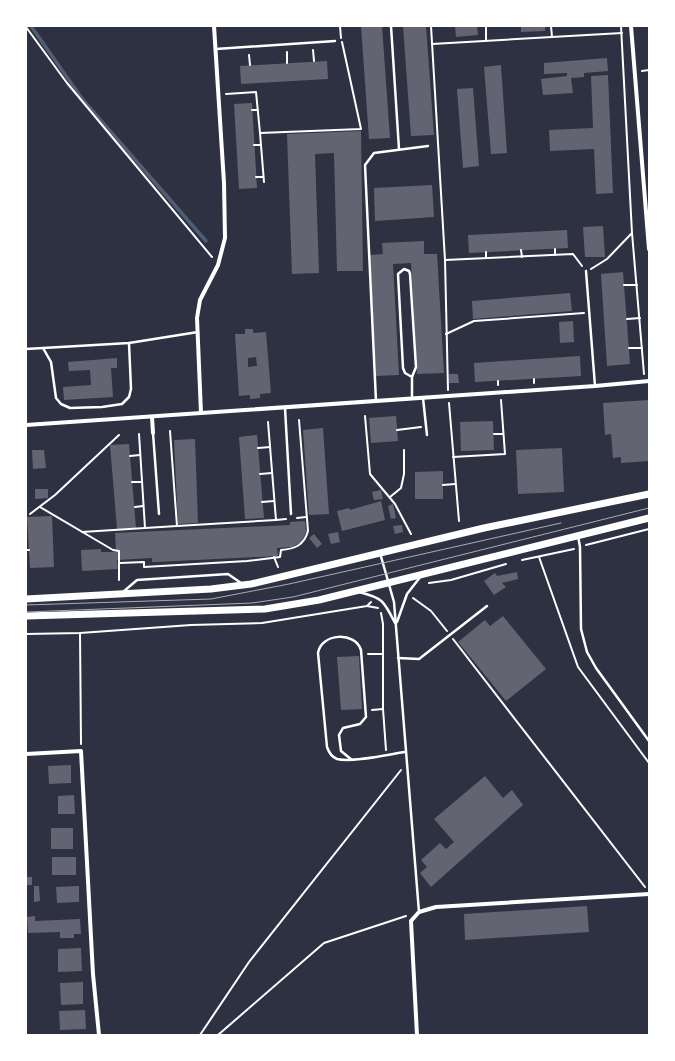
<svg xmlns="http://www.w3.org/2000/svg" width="675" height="1061" font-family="'Titillium Web',sans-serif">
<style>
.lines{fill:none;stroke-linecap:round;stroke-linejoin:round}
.stream{stroke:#4f5d75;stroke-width:3.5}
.building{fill:#626471;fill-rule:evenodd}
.path{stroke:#fff;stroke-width:2}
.service{stroke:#fff;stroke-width:2.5}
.minor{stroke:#fff;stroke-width:4}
.secondary{stroke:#fff;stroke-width:7}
.tram{stroke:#abadb3;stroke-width:1}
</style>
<rect width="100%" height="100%" fill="#2d3142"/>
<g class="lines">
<!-- stream -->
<polyline class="stream" points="31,26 83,100 206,241"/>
</g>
<!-- building -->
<g class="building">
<polygon points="361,26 382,26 390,138 369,139"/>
<polygon points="403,26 426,26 434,135 411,136"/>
<polygon points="455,26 477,26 478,35 456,37"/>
<polygon points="521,26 545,26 545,31 521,32"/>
<polygon points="607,58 608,71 584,73 584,77 571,78 573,93 543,95 541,79 567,76 567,73 544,74 544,63"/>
<polygon points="327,61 328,79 241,84 240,66"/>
<polygon points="501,65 507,153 491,154 484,67"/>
<polygon points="608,75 613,193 596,194 594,149 550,151 549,130 593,128 591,76"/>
<polygon points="473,88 479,166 463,168 457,89"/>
<polygon points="252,103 257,188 239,189 234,104"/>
<polygon points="361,131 363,271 337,271 334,153 315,154 319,273 292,274 287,134"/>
<polygon points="432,185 434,217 375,221 374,188"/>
<polygon points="603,226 605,257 585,257 583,227"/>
<polygon points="567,230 568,248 469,253 468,235"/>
<polygon points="424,241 424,254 437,254 444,373 417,374 411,263 393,264 399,375 376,376 370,255 383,254 382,243"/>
<polygon points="623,272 630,364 607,366 601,274"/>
<polygon points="570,293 572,311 473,319 472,301"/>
<polygon points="573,321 574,342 560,343 559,322"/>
<path d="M245,329h8v4l13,-1 5,61 -11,1v4l-10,1v-4l-11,1 -4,-62h10zM256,357l1,9 -9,1v-9z"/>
<polygon points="580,356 581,376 475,382 474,363"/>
<polygon points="117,358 117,368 111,368 113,397 64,400 63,387 91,385 90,370 69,371 68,362"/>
<polygon points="449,374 458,374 459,383 449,383"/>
<polygon points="649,400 649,461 621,463 621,457 613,458 611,434 605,435 603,403"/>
<polygon points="396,416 398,441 371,443 369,418"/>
<polygon points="493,421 494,450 461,451 460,422"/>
<polygon points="323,428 329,514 309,515 303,430"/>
<polygon points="257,435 264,518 245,519 239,437"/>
<polygon points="195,439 198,523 178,524 174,440"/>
<polygon points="129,444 136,528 117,529 110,445"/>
<polygon points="562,448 564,492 518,494 516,450"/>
<polygon points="32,450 44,450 46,468 33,469"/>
<polygon points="443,471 443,499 415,499 415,472"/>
<polygon points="35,489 48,489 48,498 35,499"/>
<polygon points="381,490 383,499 374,500 372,492"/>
<polygon points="381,501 385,520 342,531 337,511 349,508 350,510"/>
<polygon points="393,504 396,518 391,519 388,506"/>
<polygon points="52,516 54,567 30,568 27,517"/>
<polygon points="305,521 306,530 307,530 302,541 293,547 277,548 278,556 157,562 152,562 152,558 117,560 118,569 82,571 81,550 101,549 101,552 116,552 115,533 290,525 290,522"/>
<polygon points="402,525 403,532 395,534 393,526"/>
<polygon points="338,532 340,542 331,544 328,534"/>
<polygon points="314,534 322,544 317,548 309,538"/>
<polygon points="517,572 518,579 502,583 506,587 494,595 484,581 495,573 497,576"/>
<polygon points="503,616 546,669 506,701 458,642 485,620 490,626"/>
<polygon points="359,656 362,709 341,710 337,657"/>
<polygon points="71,765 71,783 49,784 48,766"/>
<polygon points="485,776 503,798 512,790 523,805 431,887 420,873 427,867 421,860 440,843 446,849 454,842 434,819"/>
<polygon points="74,795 75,814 58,814 58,796"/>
<rect x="51" y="828" width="22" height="21"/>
<rect x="52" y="857" width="24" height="18"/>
<rect x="26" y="877" width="6" height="8"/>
<polygon points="34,886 39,886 40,901 34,902"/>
<polygon points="79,886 79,902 57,903 56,887"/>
<polygon points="587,906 589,932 465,940 464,914"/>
<polygon points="35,916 35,921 80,919 81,934 74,934 74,938 60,938 60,932 28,933 27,917"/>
<polygon points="81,948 82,971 58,972 58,949"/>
<polygon points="83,982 83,1004 61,1005 60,983"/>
<polygon points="85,1010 86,1029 60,1030 59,1011"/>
</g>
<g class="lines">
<!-- path -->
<g class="path">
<polyline points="340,26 341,38"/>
<polyline points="431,26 445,260 448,390"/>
<polyline points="486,26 486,41"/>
<polyline points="551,26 552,37"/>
<polyline points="621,26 632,233 644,374"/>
<polyline points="26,27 67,83 212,257"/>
<polyline points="432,44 622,33"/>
<polyline points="313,50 314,61"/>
<polyline points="287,52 287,63"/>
<polyline points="249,55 250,65"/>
<polyline points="642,71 649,70"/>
<polyline points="226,94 256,92 260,133 361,129 342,42"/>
<polyline points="252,110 258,110"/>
<polyline points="260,133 264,182"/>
<polyline points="254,145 261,145"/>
<polyline points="256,177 263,177"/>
<polyline points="555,249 555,255"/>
<polyline points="521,250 522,257"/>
<polyline points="486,258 486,252"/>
<polyline points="445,260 573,254 582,266"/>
<polyline points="591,269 607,259 632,233"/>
<polyline points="624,285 637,285"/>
<polyline points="627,319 640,318"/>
<polyline points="446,334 474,321 584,313"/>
<polyline points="629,348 642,348"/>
<polyline points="534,379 534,383"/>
<polyline points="498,381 498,385"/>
<polyline points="449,403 459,521"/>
<polyline points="365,416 370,474 395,504 411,534"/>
<polyline points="268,422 276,520 286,519"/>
<polyline points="397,430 421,427"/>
<polyline points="170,431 177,526 276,520"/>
<polyline points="139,434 145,528 177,526"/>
<polyline points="494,434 503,434"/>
<polyline points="258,448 270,447"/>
<polyline points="130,456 140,455"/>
<polyline points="453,457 505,454 501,400"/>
<polyline points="260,474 272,473"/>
<polyline points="132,482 142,482"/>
<polyline points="443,485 455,484"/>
<polyline points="390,497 401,488 404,474 404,450"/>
<polyline points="262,502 274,501"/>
<polyline points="40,507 113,550 119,551 119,580"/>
<polyline points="135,507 143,506"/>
<polyline points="30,514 55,495 119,435"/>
<polyline points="297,518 306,517"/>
<polyline points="82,532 145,528"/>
<polyline points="586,545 649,529"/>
<polyline points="26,550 29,550"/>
<polyline points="274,557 278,567"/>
<polyline points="539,557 578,667 649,763"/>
<polyline points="522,560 574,549"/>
<path d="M120,563l24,-1v5l103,-6 33,-4 1,-7c13,-1 23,-4 27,-19l-9,-111"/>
<polyline points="429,583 451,580 506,564"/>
<polyline points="413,598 431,611 447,631"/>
<polyline points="367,606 378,608"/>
<polyline points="381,613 383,624 383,709 386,750"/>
<polyline points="80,633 81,744"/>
<polyline points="26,634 80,633 191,625 262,623 367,606 371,602"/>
<polyline points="453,639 645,887"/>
<polyline points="368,654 382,654"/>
<polyline points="372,710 383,709"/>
<polyline points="200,1035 249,962 401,770"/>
<polyline points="218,1035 324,943 406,916"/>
</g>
<!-- service -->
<g class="service">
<polyline points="391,26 399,149"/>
<polyline points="216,49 335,41"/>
<polyline points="586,271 595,386"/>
<polyline points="43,348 51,362 56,398 61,404 70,408 102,407 122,404 129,397 131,389 129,343"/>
<polyline points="26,349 129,343 198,332"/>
<polyline points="412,377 405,373 403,368 398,274 404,269 409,271 410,274 416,367 412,377 412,398"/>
<polyline points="423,398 427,435"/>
<polyline points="376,401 365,165 374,153 428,146"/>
<polyline points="285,408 291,514"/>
<polyline points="153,433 159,514"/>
<polyline points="578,536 580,547 581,629 587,652 596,668 649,741"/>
<polyline points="380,553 394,602 419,912"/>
<polyline points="123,592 137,580 228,574 241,583"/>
<path d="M359,592c24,6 25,9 36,31"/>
<polyline points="397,622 407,594 421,576"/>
<polyline points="398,658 419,659 487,606"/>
<path d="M352,760l-11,-9 -2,-16 4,-7 17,-4 6,-7 -5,-67c-6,-19 -40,-17 -43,3l9,94c2,6 5,10 10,12 14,4 53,-5 68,-7"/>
</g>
<!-- minor -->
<g class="minor">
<polyline points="631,26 649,249"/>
<polyline points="201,413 197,318 200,300 218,265 225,238 224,183 214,26"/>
<polyline points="152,417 153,433"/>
<polyline points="26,425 595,386 649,381"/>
<polyline points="26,754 81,751 93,974 99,1035"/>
<polyline points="417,1035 411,921 419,912 436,907 649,894"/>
</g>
<!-- secondary -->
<g class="secondary">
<polyline points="26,599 211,589 251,584 484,528 649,494"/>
<polyline points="26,616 265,609 319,600 649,518"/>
</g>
<!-- tram -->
<g class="tram">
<polyline points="26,605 211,599 289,584 561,523"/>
<polyline points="26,612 252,603 293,597 649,508"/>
</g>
</g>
<!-- border -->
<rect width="675" height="1061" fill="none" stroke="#ffffff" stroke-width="54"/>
</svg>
